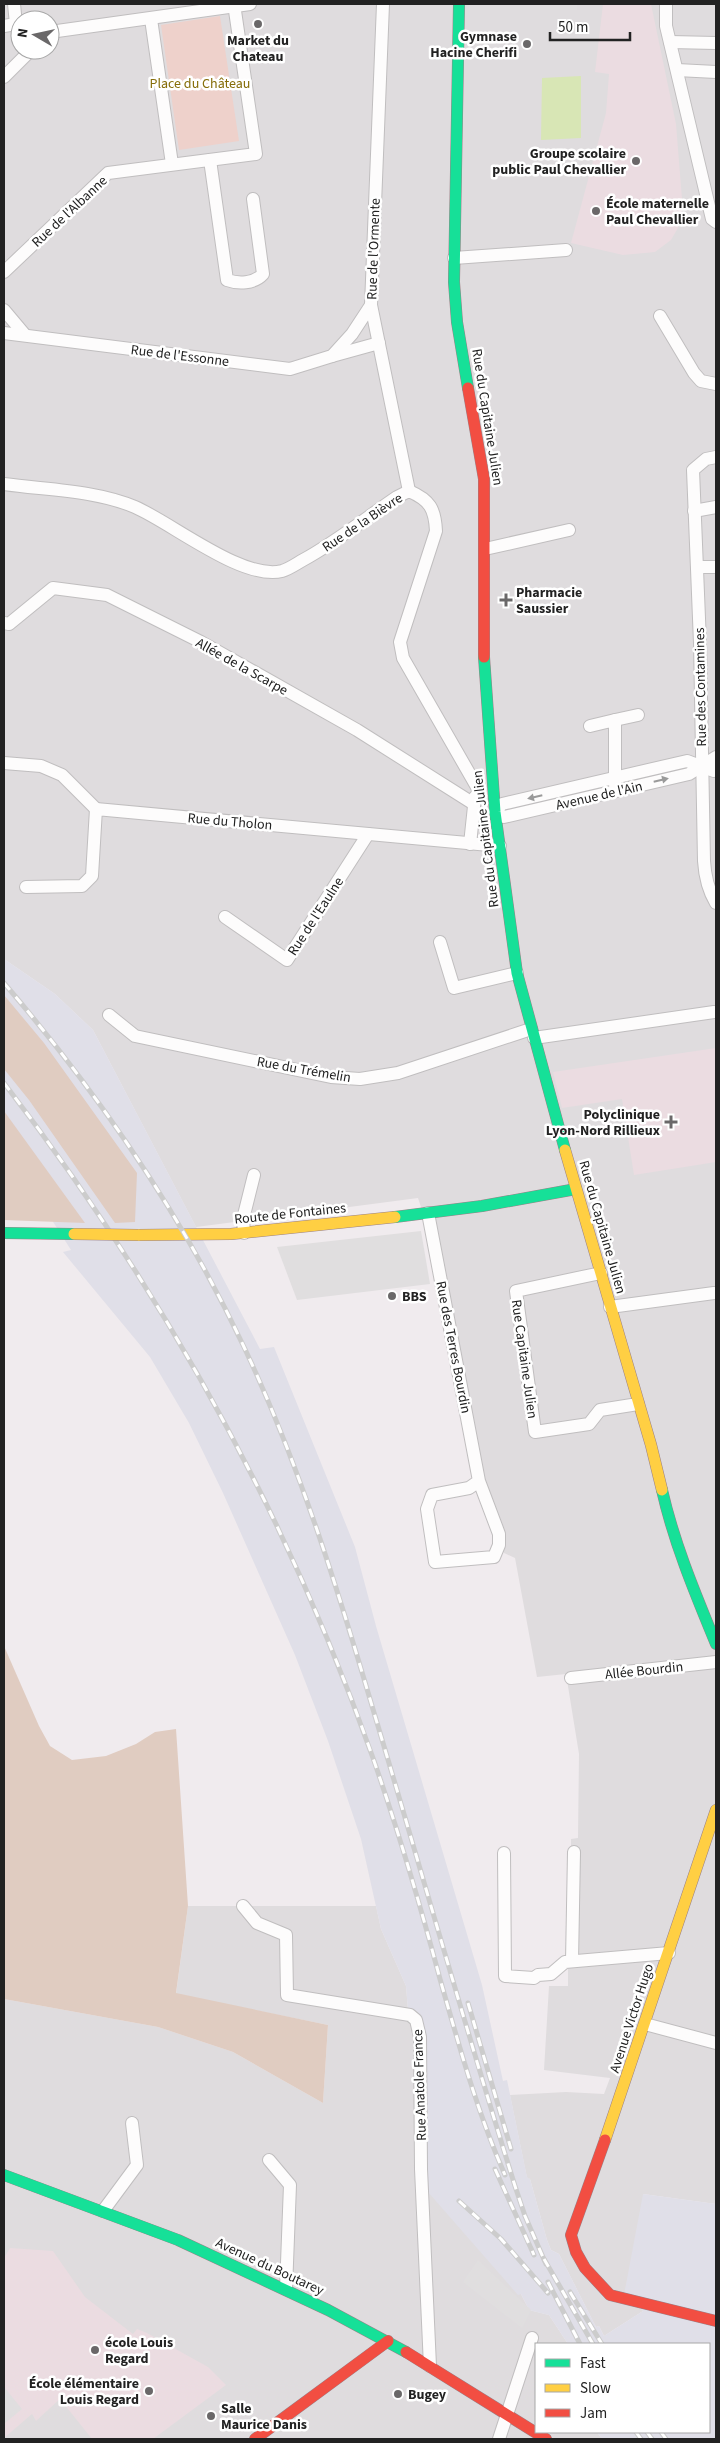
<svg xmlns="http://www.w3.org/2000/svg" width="720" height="2443" font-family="'Source Sans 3',sans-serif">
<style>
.residential{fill:#dfdcde;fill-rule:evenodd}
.industrial{fill:#e0dfe8}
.education{fill:#ebdce1}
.grass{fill:#eed1cb}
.forest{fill:#e0ccc1}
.pitch{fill:#d8e6b5}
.parking{fill:#e0dedf}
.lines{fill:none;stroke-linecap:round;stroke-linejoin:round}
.street-casing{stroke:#c0bebf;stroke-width:14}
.fast-casing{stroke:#9b8187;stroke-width:12}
.slow-casing{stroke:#9b8187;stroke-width:12}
.jam-casing{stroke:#9b8187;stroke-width:12}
.street{stroke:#fdfcfc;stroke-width:12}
.fast{stroke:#16e098;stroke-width:11}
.slow{stroke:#ffcf43;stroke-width:11}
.jam{stroke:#f24e42;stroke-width:11}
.rail-casing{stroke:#ccc;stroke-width:5}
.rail{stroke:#fff;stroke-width:3;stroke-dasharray:9;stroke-linecap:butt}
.slow-bridge-casing{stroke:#9b8187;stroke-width:12;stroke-linecap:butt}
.slow-bridge{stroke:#ffcf43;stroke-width:11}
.oneway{fill:#9a9a9a}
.poi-dot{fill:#6a6869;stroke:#fff;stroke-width:2}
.labels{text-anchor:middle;stroke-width:5;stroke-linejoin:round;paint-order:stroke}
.poi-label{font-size:14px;font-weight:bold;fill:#222;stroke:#fff;text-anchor:start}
.park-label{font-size:14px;fill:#866d09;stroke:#fff}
.street-label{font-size:14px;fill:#222;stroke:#fff}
</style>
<rect width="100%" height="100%" fill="#f0ebee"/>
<!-- residential -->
<g class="residential">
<path d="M4,4h712v2200l-73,-10v117l-39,25 -5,-10 -3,1 -37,-73 -8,-4 -4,-10 -17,-61 -3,-1 -17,-83 56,-3 38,2 6,-16 -66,-8 5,-84h19v-19l3,-3v-125l7,-1 1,-84 -13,-80 -29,3 -22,-119 -11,-5 -27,-70 -53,-267 -6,-18 -222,29 -103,-197 -38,-36 -51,-35zM20,20h30v30h-30z"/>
<polygon points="188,1906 376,1906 381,1929 406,1986 408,2010 418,2013 521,2294 529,2310 549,2315 568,2344 536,2344 536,2432 597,2432 602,2439 4,2439 4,1999 158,2027 233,2052 323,2103 328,2025 176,1994"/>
</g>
<!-- industrial -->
<polygon class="industrial" points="4,959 55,994 93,1030 260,1349 274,1347 355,1547 376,1626 482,1985 503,2081 507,2080 527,2177 530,2179 547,2240 551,2250 559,2254 596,2327 599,2326 604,2336 643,2311 624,2295 643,2194 716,2204 716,2439 602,2439 597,2432 709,2432 709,2344 568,2344 549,2315 529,2310 521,2294 518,2295 428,2192 424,2028 418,2013 408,2010 406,1986 381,1929 361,1839 328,1741 295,1655 223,1493 189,1423 150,1357 63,1252 71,1250 4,1145"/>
<!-- education -->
<g class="education">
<polygon points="603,4 651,4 676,124 682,199 682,221 671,240 655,252 623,255 571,243 606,113 609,74 595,72"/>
<polygon points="716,1048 716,1162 634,1175 622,1099 562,1108 553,1072"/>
<polygon points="10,2248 53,2251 85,2297 133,2334 137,2329 147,2333 208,2367 226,2385 153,2439 92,2439 60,2399 36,2421 32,2414 4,2438 4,2258"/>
</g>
<!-- grass -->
<polygon class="grass" points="220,16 239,141 179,150 161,25"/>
<!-- forest -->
<g class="forest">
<polygon points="4,995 44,1043 137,1173 135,1222 115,1223 29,1100 4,1069"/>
<polygon points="4,1111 85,1223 4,1220"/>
<polygon points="4,1646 39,1726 50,1746 72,1760 106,1756 136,1744 155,1732 176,1729 188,1906 176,1993 328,2025 323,2103 233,2052 158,2027 4,1999"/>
</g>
<!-- pitch -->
<polygon class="pitch" points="581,76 581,138 541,140 542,78"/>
<!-- parking -->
<g class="parking">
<rect x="469" y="4" width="108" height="6"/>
<polygon points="421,1231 430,1284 297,1300 277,1247"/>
<polygon points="478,2260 531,2310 522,2328 463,2282"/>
<polygon points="4,2387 22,2409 4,2424"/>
</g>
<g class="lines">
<!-- street casing -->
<g class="street-casing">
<g id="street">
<polyline points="14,4 16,24 20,30"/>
<polyline points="383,4 371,305 409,491"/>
<polyline points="666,4 666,26 712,219 716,222"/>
<polyline points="151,19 172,164"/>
<polyline points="4,26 16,24"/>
<polyline points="50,32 250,4"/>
<polyline points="670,42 716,43"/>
<polyline points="677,70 716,72"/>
<polyline points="4,77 31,50"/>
<path d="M210,160l17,120c11,4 27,4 36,-6l-10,-75"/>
<polyline points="454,258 566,250"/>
<polyline points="4,272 108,173 256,154 234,4"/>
<polyline points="4,310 25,335"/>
<polyline points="660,316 694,373 701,381 716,384"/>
<polyline points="4,333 290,369 332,356 352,334 371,305"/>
<polyline points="332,356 379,343"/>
<path d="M716,457l-10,2 -13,11 7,173 4,218c1,16 4,29 12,42"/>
<path d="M4,484c42,6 91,6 131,23 37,16 108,74 147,64 7,-2 14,-7 21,-11 33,-18 63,-42 94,-63l12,-6c21,9 26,18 27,40l-36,111 3,16 74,129"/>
<polyline points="694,511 716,507"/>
<polyline points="485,549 569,530"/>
<polyline points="697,567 716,567"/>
<polyline points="4,623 9,624 53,588 107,595 201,642 357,730 474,804"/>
<polyline points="615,720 638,715"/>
<polyline points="590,726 615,720 615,785"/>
<polyline points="716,757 689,774 504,817 495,812 502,804 687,761 714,771 716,770"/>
<polyline points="4,763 41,766 62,775 96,809"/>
<polyline points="470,844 475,797"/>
<polyline points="26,887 82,886 92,876 96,809 500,846"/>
<polyline points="225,917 287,960 368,834"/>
<polyline points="440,942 454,988 517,973"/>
<polyline points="109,1015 135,1036 331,1077 360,1079 398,1073 531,1029"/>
<polyline points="534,1038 714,1012"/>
<polyline points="428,1213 479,1481 469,1488 432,1495 427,1509 435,1562 494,1557 499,1545 499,1534 479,1481"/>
<polyline points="244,1233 243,1219 254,1175"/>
<polyline points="601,1273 516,1291 535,1432 589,1424 600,1410 638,1404"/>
<polyline points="610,1307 714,1293"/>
<polyline points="571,1678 716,1662"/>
<polyline points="504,1853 505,1976 534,1978 538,1975 551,1974 565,1962 669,1953"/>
<polyline points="243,1906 257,1923 286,1935 287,1995 410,2015 416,2020 420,2037 421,2169 430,2366"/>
<polyline points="572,1961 574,1852"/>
<polyline points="645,2024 716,2043"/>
<polyline points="269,2160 290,2185 286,2289"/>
<polyline points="103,2211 137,2165 132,2123"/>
<polyline points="499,2439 532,2338"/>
</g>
</g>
<!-- fast casing -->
<g class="fast-casing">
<g id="fast">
<polyline points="459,4 454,282 457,322 468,388"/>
<polyline points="484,657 495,812 517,973 565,1150"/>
<polyline points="395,1217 482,1206 576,1189"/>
<polyline points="4,1233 74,1234"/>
<path d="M662,1490c12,53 33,103 54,154"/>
<polyline points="4,2175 178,2240 328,2310 406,2352"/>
</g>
</g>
<!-- slow casing -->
<g class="slow-casing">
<g id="slow">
<polyline points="565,1150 651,1445 662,1490"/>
<polyline points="138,1235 231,1234 395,1217"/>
<polyline points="605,2140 716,1810"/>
</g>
</g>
<!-- jam casing -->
<g class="jam-casing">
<g id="jam">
<polyline points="468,388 484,479 484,657"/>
<polyline points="605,2140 571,2235 576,2252 585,2268 610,2295 716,2321"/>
<polyline points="406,2352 546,2439"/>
<polyline points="255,2439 388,2341"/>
</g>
</g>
<!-- street -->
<use href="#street" class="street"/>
<!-- fast -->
<use href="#fast" class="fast"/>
<!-- slow -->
<use href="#slow" class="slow"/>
<!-- jam -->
<use href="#jam" class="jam"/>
<!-- rail casing -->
<g class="rail-casing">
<g id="rail">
<path d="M4,983c95,111 178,232 240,364 56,119 94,243 131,369 47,157 91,314 140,470l10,30 21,48"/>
<path d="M4,1083c157,205 283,431 369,675 25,72 47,146 67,221 19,66 37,133 65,196"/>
<polyline points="468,2003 511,2149"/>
<polyline points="495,2169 534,2255"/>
<polyline points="459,2201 501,2239 548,2293"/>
<polyline points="544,2259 593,2344"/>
<polyline points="548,2282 580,2344"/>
<polyline points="570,2292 602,2344"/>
<polyline points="636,2432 641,2439"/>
<polyline points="647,2432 652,2439"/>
<polyline points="661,2432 666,2439"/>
</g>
</g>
<!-- rail -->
<use href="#rail" class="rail"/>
<!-- slow-bridge casing -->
<g class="slow-bridge-casing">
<polyline id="slow-bridge" points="74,1234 138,1235"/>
</g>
<!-- slow-bridge -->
<use href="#slow-bridge" class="slow-bridge"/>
</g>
<!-- one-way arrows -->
<defs><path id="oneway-solid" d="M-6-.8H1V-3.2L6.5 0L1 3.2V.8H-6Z" transform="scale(1.25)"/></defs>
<g class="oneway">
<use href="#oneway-solid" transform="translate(661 780) rotate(-13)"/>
<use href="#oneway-solid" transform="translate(535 797) rotate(167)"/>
</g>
<!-- markers -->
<g class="poi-dot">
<circle cx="258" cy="24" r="5"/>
<circle cx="527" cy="44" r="5"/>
<circle cx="636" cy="161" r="5"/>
<circle cx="596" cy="211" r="5"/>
<path d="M503.5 592.5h5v5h5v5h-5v5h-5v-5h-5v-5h5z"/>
<path d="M668.5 1114.5h5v5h5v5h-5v5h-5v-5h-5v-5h5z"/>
<circle cx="392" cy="1296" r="5"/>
<circle cx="95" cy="2350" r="5"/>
<circle cx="149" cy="2391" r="5"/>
<circle cx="398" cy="2394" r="5"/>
<circle cx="211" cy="2416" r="5"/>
</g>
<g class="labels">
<!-- poi labels -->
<g class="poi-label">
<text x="517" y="41" text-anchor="end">Gymnase<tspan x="517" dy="16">Hacine Cherifi</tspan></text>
<text x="258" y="45" text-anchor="middle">Market du<tspan x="258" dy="16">Chateau</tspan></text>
<text x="626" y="158" text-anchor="end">Groupe scolaire<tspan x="626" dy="16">public Paul Chevallier</tspan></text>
<text x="606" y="208">École maternelle<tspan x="606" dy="16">Paul Chevallier</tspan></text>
<text x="516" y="597">Pharmacie<tspan x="516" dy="16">Saussier</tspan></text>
<text x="660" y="1119" text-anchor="end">Polyclinique<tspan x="660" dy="16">Lyon-Nord Rillieux</tspan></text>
<text x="402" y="1301">BBS</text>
<text x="105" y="2347">école Louis<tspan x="105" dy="16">Regard</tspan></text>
<text x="139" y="2388" text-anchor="end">École élémentaire<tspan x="139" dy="16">Louis Regard</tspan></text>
<text x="408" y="2399">Bugey</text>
<text x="221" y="2413">Salle<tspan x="221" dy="16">Maurice Danis</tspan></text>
</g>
<!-- park labels -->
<g class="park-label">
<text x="200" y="88">Place du Château</text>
</g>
<!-- street labels -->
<g class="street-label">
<text transform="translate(69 211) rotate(-43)" y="5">Rue de l'Albanne</text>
<text transform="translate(373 249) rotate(-88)" y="5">Rue de l'Ormente</text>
<text transform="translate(180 355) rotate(7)" y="5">Rue de l'Essonne</text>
<text transform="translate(488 417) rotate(81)" y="5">Rue du Capitaine Julien</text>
<text transform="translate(362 522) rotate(-34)" y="5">Rue de la Bièvre</text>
<text transform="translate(242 666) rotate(29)" y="5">Allée de la Scarpe</text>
<text transform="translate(700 687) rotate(-91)" y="5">Rue des Contamines</text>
<text transform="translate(599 795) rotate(-13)" y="5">Avenue de l'Ain</text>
<text transform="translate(230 821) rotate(5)" y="5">Rue du Tholon</text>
<text transform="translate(485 839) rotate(-97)" y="5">Rue du Capitaine Julien</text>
<text transform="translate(315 916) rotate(-57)" y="5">Rue de l'Eaulne</text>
<text transform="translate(304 1069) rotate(10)" y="5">Rue du Trémelin</text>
<text transform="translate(290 1213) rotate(-6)" y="5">Route de Fontaines</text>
<text transform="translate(603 1227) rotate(74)" y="5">Rue du Capitaine Julien</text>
<text transform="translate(454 1347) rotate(79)" y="5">Rue des Terres Bourdin</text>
<text transform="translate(525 1359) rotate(82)" y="5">Rue Capitaine Julien</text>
<text transform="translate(644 1670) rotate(-6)" y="5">Allée Bourdin</text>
<text transform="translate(631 2018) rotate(-72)" y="5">Avenue Victor Hugo</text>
<text transform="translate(419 2085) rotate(-92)" y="5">Rue Anatole France</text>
<text transform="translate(270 2266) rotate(25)" y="5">Avenue du Boutarey</text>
</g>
</g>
<!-- border -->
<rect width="720" height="2443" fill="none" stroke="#222222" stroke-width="10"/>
<!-- legend -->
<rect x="535" y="2343" width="175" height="90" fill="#ffffff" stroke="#a7a7a7"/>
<rect x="545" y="2359" width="25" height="8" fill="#16e098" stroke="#a7a7a7"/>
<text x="580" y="2368" font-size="15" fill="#222222">Fast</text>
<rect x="545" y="2384" width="25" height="8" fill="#ffcf43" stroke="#a7a7a7"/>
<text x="580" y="2393" font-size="15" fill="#222222">Slow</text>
<rect x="545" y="2409" width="25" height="8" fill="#f24e42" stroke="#a7a7a7"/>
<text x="580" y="2418" font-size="15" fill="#222222">Jam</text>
<!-- north arrow -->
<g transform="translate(35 35) rotate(279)"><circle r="24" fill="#ffffff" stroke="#a7a7a7"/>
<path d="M0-4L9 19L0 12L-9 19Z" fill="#6a6869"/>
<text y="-8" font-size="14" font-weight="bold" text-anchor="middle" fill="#222222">N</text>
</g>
<!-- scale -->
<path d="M550 32v8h80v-8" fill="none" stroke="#222222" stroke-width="2.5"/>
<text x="558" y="32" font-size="15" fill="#222222" stroke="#ffffff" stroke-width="4" paint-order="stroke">50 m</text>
</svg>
